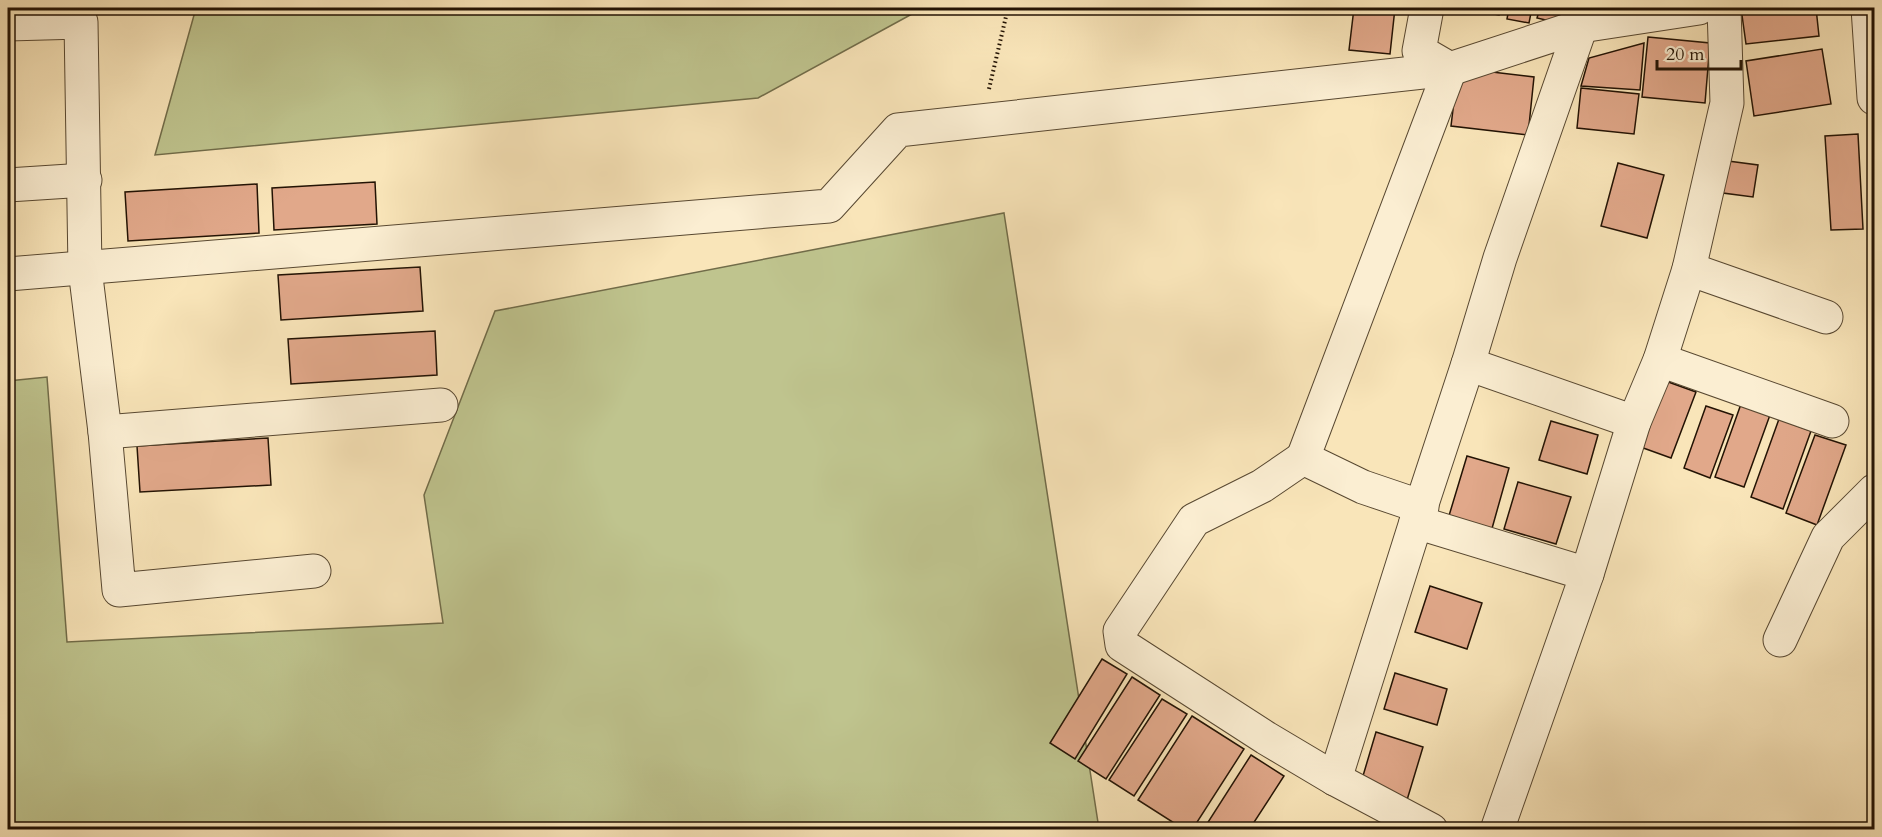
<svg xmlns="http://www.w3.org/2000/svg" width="1882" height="837" font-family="Cardo,serif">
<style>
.green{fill:#bfc48e;stroke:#716c49;stroke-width:1.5}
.building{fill:#e1a88a;stroke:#231304;stroke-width:1.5}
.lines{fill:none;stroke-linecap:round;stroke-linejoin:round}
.minor-casing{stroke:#584831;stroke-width:35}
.path{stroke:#231304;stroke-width:4;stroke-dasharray:1.5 3;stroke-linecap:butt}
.minor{stroke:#fbeed2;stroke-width:33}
</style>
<rect width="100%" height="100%" fill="#f9e5b9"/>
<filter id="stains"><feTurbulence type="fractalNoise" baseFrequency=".00333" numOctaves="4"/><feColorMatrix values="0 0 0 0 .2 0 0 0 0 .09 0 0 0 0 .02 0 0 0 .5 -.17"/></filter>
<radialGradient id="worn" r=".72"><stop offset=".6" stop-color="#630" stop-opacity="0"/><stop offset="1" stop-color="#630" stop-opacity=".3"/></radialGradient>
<!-- green -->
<g class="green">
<polygon points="196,8 923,8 758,98 155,155"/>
<polygon points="1074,8 1333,8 1071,14"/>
<polygon points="1004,213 1099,829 8,830 8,381 47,377 67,642 443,623 424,495 495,311"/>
</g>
<!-- building -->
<g class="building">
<polygon points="1354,8 1395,8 1390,54 1349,50"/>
<polygon points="1476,8 1500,8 1499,15 1476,11"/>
<polygon points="1509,8 1532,8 1529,23 1507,19"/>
<polygon points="1540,8 1580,8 1576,27 1537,18"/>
<polygon points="1741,8 1816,8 1819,36 1746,44"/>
<polygon points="1648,37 1710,43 1705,103 1642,97"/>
<polygon points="1644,43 1640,90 1581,86 1589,58"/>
<polygon points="1822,49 1831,104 1754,116 1746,61"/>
<polygon points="1458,68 1534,77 1528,135 1451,126"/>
<polygon points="1581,88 1639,94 1634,134 1577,128"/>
<polygon points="1858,134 1863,229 1831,230 1825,136"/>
<polygon points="1728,161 1758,165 1753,197 1723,193"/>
<polygon points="1618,163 1664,175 1647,238 1601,226"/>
<polygon points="375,182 377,224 274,230 272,188"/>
<polygon points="257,184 259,233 128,241 125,192"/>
<polygon points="420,267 423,311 281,320 278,275"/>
<polygon points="435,331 437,375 291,384 288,339"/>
<polygon points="1660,379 1696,392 1671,458 1635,445"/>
<polygon points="1741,404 1770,415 1744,487 1715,477"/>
<polygon points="1706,406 1733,415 1710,478 1684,468"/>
<polygon points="1779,419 1811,431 1783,509 1751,497"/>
<polygon points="1551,421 1598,435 1587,474 1539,460"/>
<polygon points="1815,435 1846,445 1817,525 1786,513"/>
<polygon points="268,438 271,485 140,492 137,446"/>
<polygon points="1467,456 1509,468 1491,532 1448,519"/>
<polygon points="1518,482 1571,497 1556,544 1504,529"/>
<polygon points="1430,586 1482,603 1467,649 1415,632"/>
<polygon points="1102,659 1127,674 1075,759 1050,743"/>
<polygon points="1395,673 1447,689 1437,725 1384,709"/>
<polygon points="1132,677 1160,695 1106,779 1078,761"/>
<polygon points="1162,699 1187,714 1134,796 1109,780"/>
<polygon points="1192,716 1244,749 1192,830 1185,830 1138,800"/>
<polygon points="1376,732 1423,747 1407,800 1360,786"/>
<polygon points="1251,755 1284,776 1249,830 1203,830"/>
</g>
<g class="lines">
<!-- minor casing -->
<g class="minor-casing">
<g id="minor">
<polyline points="1427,8 1419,51 1450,69"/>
<polyline points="1868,8 1874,98"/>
<polyline points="8,24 81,22 85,269 105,432 119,590 314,571"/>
<polyline points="8,185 85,180"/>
<polyline points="1689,269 1826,317"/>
<polyline points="8,274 829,206 898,130 1450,69 1581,26 1699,8"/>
<polyline points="1660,360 1832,421"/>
<polyline points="1468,364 1634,422"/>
<polyline points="105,432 441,405"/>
<polyline points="1303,458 1262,486 1194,520 1120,631 1122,645 1266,738 1335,779 1431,830"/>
<polyline points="1422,507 1363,487 1303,458 1450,69"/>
<polyline points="1416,522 1587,574"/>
<polyline points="1780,640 1828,537 1874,491"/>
<polyline points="1335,779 1416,522 1468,364 1500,258 1581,26 1588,11"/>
<polyline points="1497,830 1587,574 1634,422 1660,360 1689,269 1727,103 1724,8"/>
</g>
</g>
<!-- path -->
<polyline class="path" points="989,89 1008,8"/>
<!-- minor -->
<use href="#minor" class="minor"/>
</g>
<!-- margin -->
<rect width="1882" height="837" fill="none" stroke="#f9e5b9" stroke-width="30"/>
<rect x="9" y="9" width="1864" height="819" fill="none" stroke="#231304" stroke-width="3"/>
<rect x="15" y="15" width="1852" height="807" fill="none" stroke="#231304" stroke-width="1.5"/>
<!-- scale -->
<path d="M1657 60v9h84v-9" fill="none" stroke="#231304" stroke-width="3"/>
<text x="1666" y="60" font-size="18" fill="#231304" stroke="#fbeed2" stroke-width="4.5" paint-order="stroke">20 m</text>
<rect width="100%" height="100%" filter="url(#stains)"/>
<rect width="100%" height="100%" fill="url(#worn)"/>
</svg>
